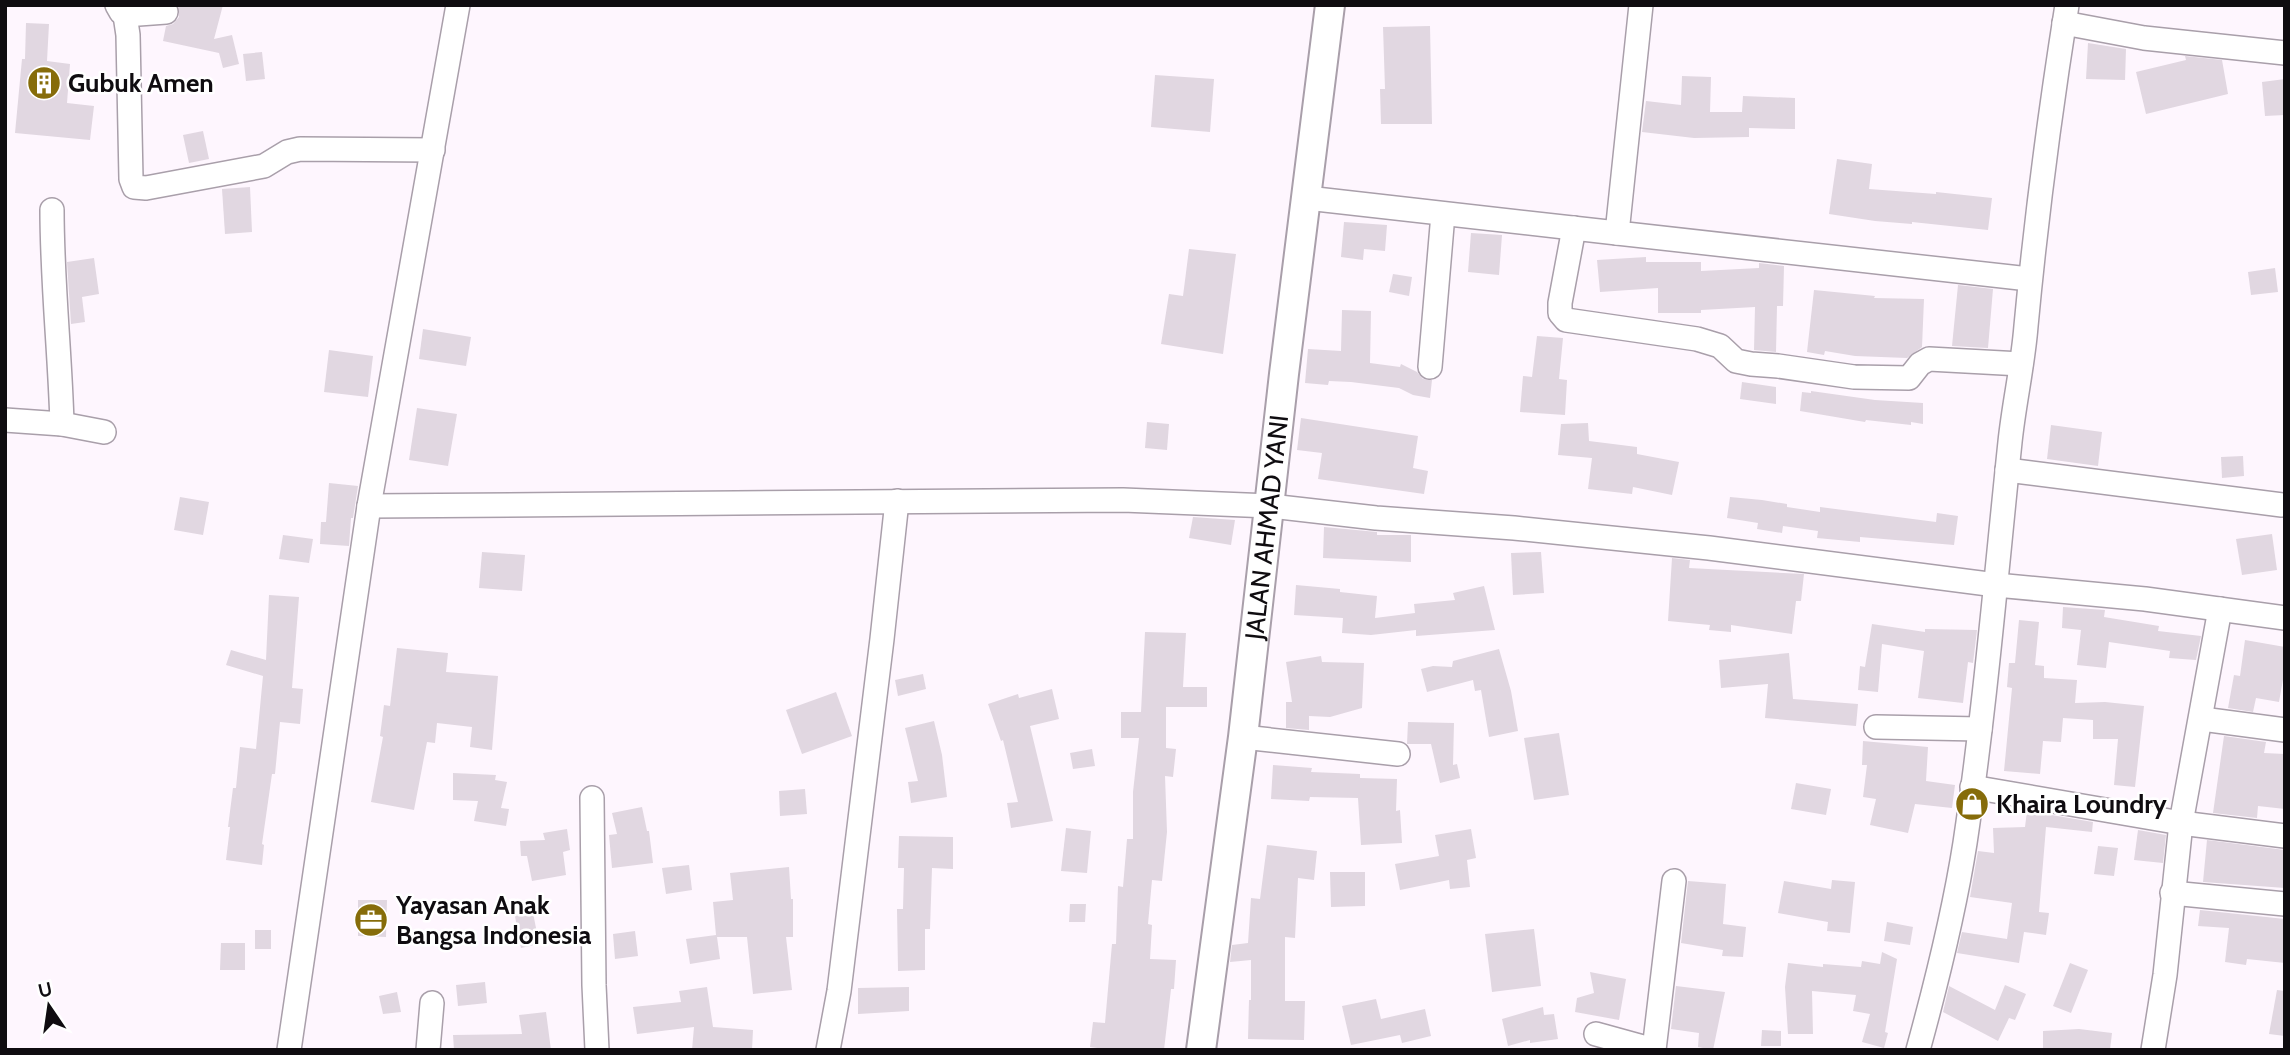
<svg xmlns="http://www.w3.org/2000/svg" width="2290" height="1055" font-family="Cabin,sans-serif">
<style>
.building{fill:#e1d7e1}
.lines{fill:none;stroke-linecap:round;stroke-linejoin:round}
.minor-casing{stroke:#a99faa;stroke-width:26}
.tertiary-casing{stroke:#a99faa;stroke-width:32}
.minor{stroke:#fff;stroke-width:23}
.tertiary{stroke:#fff;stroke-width:28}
.labels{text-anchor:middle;stroke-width:5;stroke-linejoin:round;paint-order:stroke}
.poi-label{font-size:26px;font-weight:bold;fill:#0f0c10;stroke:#fff;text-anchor:start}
.street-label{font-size:26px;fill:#0f0c10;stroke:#fff}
</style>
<rect width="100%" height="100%" fill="#fef6fe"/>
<!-- building -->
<g class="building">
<polygon points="178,5 223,5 214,39 232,35 239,64 223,68 219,53 163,41 166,26 173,24 179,17"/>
<polygon points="26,23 49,24 47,61 70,64 67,103 94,106 90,140 15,133 22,59 25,59"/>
<polygon points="1430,26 1432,124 1381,124 1380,89 1385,89 1383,27"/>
<polygon points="2088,43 2126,49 2125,80 2086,79"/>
<polygon points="262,52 265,79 246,81 243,54"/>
<polygon points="2185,56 2222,60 2228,94 2146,114 2136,72 2186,60"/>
<polygon points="1155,75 1214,79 1210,132 1151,127"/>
<polygon points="1682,76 1711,77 1710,112 1742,112 1743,96 1795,98 1795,129 1749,128 1749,137 1694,138 1642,132 1646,101 1681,105"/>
<polygon points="2285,79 2285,115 2265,116 2262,82"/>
<polygon points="203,131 209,159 189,163 183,135"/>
<polygon points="1837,159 1872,164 1869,189 1936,194 1936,192 1992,198 1988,230 1912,222 1912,224 1875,221 1829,214"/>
<polygon points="250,187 252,232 225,234 222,189"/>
<polygon points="1344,222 1387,225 1385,251 1364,249 1363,260 1341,257"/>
<polygon points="1471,233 1502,235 1499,275 1468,272"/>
<polygon points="1189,249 1236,254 1223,354 1161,344 1169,294 1183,296"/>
<polygon points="1646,257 1646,262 1701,262 1701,271 1759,268 1759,263 1784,266 1783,306 1777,306 1776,352 1754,350 1755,307 1701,310 1701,313 1658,313 1658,288 1600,292 1597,260"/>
<polygon points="94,258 99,294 82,297 85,322 71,324 67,262"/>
<polygon points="2275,268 2278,292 2251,295 2248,272"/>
<polygon points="1393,274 1412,277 1409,296 1389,292"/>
<polygon points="1958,285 1993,289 1988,348 1952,346"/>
<polygon points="1814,290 1875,296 1874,298 1924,299 1922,347 1907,358 1855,356 1825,351 1824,355 1807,352"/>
<polygon points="1342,310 1371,311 1370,363 1400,367 1401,364 1417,372 1423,379 1432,380 1430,398 1413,395 1399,388 1351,382 1329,381 1328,385 1305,383 1308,349 1341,351"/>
<polygon points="423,329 471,337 466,366 419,359"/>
<polygon points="1537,336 1563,338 1559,379 1567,380 1565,415 1520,412 1523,376 1532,377"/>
<polygon points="329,350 373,356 368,397 324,392"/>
<polygon points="1742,382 1776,387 1776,404 1740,399"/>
<polygon points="1811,391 1875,400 1923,403 1923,424 1911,422 1911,425 1866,420 1865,422 1800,411 1802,392 1811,393"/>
<polygon points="417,408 457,414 448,466 409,460"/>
<polygon points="1301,418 1418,436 1413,468 1428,471 1424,494 1318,479 1322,453 1297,450"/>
<polygon points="1147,422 1169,424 1167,450 1145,448"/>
<polygon points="1588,423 1589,441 1637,447 1637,454 1679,462 1672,495 1633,487 1632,494 1588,489 1592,458 1558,455 1561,424"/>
<polygon points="2051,425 2102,432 2098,466 2047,459"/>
<polygon points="2243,456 2244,476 2222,478 2221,457"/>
<polygon points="329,483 358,486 353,518 351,518 349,546 320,544 321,522 326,522"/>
<polygon points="180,497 209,502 203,535 174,530"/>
<polygon points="1730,497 1762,500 1787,504 1787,507 1820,512 1820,507 1936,522 1937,513 1958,516 1954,545 1860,537 1860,542 1817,538 1818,531 1783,526 1782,533 1757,529 1758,523 1727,518"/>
<polygon points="1193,517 1235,520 1231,545 1189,538"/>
<polygon points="1324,527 1377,532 1377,535 1411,535 1411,562 1323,558"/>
<polygon points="2272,534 2277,570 2242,575 2236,539"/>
<polygon points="283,535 313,539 309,563 279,559"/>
<polygon points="482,552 525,555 522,591 479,588"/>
<polygon points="1541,552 1544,593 1513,595 1511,553"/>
<polygon points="1672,558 1690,560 1689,568 1804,574 1801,601 1796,601 1792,634 1731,625 1731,632 1709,630 1710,625 1668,621"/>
<polygon points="1296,585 1340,589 1340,592 1377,596 1375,618 1415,613 1414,604 1455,600 1453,593 1484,586 1495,630 1416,636 1416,630 1371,635 1342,633 1343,618 1294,615"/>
<polygon points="269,595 299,597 292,688 303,689 300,724 280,722 275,774 272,774 262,844 264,845 262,865 226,860 230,827 228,827 233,788 236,788 240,747 256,749 263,676 226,665 231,650 266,660"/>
<polygon points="2063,607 2105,610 2104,617 2159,626 2158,631 2201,636 2196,660 2169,658 2170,651 2109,642 2106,668 2077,665 2081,630 2062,628"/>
<polygon points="2019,620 2039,622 2035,665 2044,666 2044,678 2077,680 2075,703 2105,702 2144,706 2135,787 2114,785 2118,739 2093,739 2093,720 2063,718 2061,742 2043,741 2040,774 2004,771 2012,688 2007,687 2009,663 2015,663"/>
<polygon points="1872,624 1925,632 1925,629 1977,630 1973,663 1968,662 1963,703 1918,698 1924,651 1882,644 1878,692 1858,690 1860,666 1865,667"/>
<polygon points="1145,632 1186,633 1183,687 1207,687 1207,707 1166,707 1166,748 1176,749 1173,777 1165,776 1167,832 1162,881 1152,880 1148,924 1152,925 1150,959 1176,960 1174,989 1171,989 1164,1050 1112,1050 1090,1047 1093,1022 1105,1023 1112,944 1116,944 1118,886 1123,887 1127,839 1133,839 1133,792 1139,738 1121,738 1121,712 1141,712"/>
<polygon points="2245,640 2285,647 2285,668 2279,702 2256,698 2253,712 2228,708 2234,675 2240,676"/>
<polygon points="397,648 448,653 446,672 498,676 492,750 470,747 472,727 437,723 435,743 427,742 414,810 371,802 383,737 380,736 384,705 390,706"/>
<polygon points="1499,649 1511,691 1518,731 1489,737 1481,690 1475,691 1473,680 1427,692 1421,669 1433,666 1452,667 1453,661"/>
<polygon points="1789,653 1793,699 1858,704 1856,726 1765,718 1768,684 1721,688 1719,660"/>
<polygon points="1321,656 1322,662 1364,663 1362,708 1330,717 1309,716 1309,730 1286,728 1286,702 1292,702 1286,662"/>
<polygon points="923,674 926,689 898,696 895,680"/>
<polygon points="1052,689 1059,719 1030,726 1053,821 1011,828 1007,803 1018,802 1003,740 1001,741 988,704 1018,694 1019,698"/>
<polygon points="836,692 852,736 802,754 786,710"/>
<polygon points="934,721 942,755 947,797 911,803 908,782 918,781 905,728"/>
<polygon points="1408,722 1454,723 1453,765 1457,764 1460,778 1440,783 1431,744 1407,744"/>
<polygon points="1559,733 1569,795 1534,800 1524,738"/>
<polygon points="2224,736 2266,742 2264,753 2285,754 2285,809 2258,806 2257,818 2213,813"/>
<polygon points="1863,741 1928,747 1926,781 1955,785 1952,808 1915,804 1908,833 1870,825 1876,799 1863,797 1867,765 1862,765"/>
<polygon points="1092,749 1095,766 1073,769 1070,753"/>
<polygon points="1273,765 1312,768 1311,772 1360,774 1360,778 1397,779 1396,811 1400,810 1402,843 1361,845 1358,798 1310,797 1309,801 1271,799"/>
<polygon points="453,773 496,775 495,780 507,782 501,808 509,809 506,826 474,821 478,801 453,800"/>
<polygon points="1796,783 1831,789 1826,815 1791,809"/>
<polygon points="805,789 807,814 780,816 779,791"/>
<polygon points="642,807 647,831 649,831 653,863 612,868 609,835 617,834 612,813"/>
<polygon points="2027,811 2093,822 2092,832 2046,827 2039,912 2049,913 2046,935 2024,932 2019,963 1957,953 1962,932 2007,939 2012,903 1970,897 1978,851 1994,853 1993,828 2025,827"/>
<polygon points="1066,828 1091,831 1087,873 1061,871"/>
<polygon points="567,829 570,850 563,852 566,875 532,881 527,856 521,856 520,841 545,840 543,833"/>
<polygon points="1471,829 1476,858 1467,860 1470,887 1450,889 1449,880 1400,890 1395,864 1439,856 1435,835"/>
<polygon points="2138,830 2166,835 2163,863 2134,860"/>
<polygon points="899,836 953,837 953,869 932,868 930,929 925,929 925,970 898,971 897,909 903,909 904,868 898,868"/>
<polygon points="2207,840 2285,850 2285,888 2203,882"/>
<polygon points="1267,845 1317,851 1314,880 1298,878 1295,938 1285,937 1285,1001 1305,1001 1304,1040 1248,1039 1249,1000 1251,1000 1251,960 1230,962 1232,945 1248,943 1251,898 1260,899"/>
<polygon points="2098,846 2118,848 2114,876 2094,874"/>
<polygon points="689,865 692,890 666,894 662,868"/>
<polygon points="789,867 791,899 793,899 793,937 786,937 792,990 753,994 747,937 717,937 720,959 690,964 686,939 716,935 713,902 733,900 730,873"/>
<polygon points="1330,872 1365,872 1365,906 1331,907"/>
<polygon points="1832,880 1855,882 1850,933 1827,931 1828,922 1778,913 1784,881 1831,889"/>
<polygon points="1688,881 1726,884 1723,924 1746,927 1743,957 1722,956 1723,950 1681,943"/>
<polygon points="358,900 387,900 386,937 358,936"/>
<polygon points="1070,904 1086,904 1085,922 1069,922"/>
<polygon points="532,907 539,944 521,948 514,911"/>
<polygon points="2200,910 2285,919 2285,963 2247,959 2246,965 2225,962 2229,928 2198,926"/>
<polygon points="1887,922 1913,927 1910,945 1884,941"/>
<polygon points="1534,929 1541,986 1492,992 1485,934"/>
<rect x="255" y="930" width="16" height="19"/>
<polygon points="635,931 638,956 615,959 613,934"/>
<polygon points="221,943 245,943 245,970 220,970"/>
<polygon points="1882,952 1897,959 1885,1032 1888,1033 1884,1048 1862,1042 1870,1014 1853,1011 1856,995 1812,991 1813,1034 1788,1034 1785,987 1788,963 1823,967 1823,964 1861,967 1862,961 1880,964"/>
<polygon points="2070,963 2088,970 2071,1013 2053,1006"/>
<polygon points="1590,972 1626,979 1619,1020 1575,1012 1577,998 1594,993"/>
<polygon points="485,982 487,1003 458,1006 456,985"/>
<polygon points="2005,985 2026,994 2015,1020 2009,1018 1998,1041 1943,1012 1949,986 1995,1010"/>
<polygon points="1676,986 1725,992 1713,1050 1698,1047 1699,1033 1671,1029"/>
<polygon points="707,987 713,1027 753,1030 752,1050 692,1050 694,1027 637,1034 633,1007 681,1002 679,991"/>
<polygon points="909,987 909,1011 858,1014 858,988"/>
<polygon points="2277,990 2285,991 2285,1036 2269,1034"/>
<polygon points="397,992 401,1012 383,1014 379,996"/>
<polygon points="1376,999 1381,1019 1425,1009 1431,1036 1402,1043 1400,1035 1351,1045 1342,1006"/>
<polygon points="1543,1007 1544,1015 1554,1014 1558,1039 1530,1043 1530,1040 1508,1046 1502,1019"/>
<polygon points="546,1012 551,1050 454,1050 453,1035 522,1034 519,1015"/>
<polygon points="2079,1029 2112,1033 2110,1050 2043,1049 2043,1031"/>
<polygon points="1762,1030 1781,1031 1781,1046 1761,1046"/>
</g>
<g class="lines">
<!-- minor casing -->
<g class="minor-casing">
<g id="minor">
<polyline points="117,5 121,12 125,15 166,12"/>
<polyline points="1641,5 1617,233 2029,279"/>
<polyline points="125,15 128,35 131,179 134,187 146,188 264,166 287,152 300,149 433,150"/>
<polyline points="2064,23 2144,38 2285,53"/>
<polyline points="1307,198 1617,233"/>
<path d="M52,210c0,72 8,143 10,214"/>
<polyline points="1574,228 1560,303 1560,313 1566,320 1697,339 1720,346 1736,361 1751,364 1778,366 1854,377 1909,378 1920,364 1929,359 2021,364"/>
<polyline points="1430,367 1443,214"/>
<polyline points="5,420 62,424 104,432"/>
<polyline points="2007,470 2282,505"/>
<polyline points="369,506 1123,500 1270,506 1376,518 1514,528 1709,548 1996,585 2145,599 2285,618"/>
<polyline points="2202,719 2285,730"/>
<polyline points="1876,727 1980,729"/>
<polyline points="1243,737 1398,754"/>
<polyline points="1972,787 2181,823 2285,836"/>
<polyline points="592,798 594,985 597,1050"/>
<polyline points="2172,893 2285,904"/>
<polyline points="1596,1034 1654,1050 1674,881"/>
<polyline points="289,1050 369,506 458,5"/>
<polyline points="428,1050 432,1003"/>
<polyline points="828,1050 839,991 882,639 897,501"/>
<path d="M1918,1050c19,-69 36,-137 47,-207 20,-134 31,-267 45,-401 4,-39 13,-77 16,-116 10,-107 24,-214 41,-321"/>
<polyline points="2153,1050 2165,975 2181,823 2220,609"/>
</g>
</g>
<!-- tertiary casing -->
<g class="tertiary-casing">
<g id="tertiary">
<path id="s1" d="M1201,1050l42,-313 41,-363 46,-369"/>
</g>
</g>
<!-- minor -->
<use href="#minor" class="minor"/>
<!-- tertiary -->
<use href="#tertiary" class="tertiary"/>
</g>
<!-- icons -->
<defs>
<g id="building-disc" transform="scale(1.75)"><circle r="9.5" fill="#866c0a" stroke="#fff"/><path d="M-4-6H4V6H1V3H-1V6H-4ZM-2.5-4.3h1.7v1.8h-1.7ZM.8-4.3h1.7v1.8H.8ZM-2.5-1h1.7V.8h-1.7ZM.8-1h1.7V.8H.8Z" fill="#fff"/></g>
<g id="shop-disc" transform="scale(1.75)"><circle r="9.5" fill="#866c0a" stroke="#fff"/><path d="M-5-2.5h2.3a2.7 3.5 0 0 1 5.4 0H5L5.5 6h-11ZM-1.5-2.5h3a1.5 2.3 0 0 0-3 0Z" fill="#fff"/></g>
<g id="office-disc" transform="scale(1.75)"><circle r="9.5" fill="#866c0a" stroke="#fff"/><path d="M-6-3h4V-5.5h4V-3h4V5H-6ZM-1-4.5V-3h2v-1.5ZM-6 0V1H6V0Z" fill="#fff"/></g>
</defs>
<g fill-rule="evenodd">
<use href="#building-disc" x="44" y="83"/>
<use href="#shop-disc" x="1972" y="804"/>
<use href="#office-disc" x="371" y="920"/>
</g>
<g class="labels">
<!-- poi labels -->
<g class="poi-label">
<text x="68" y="92">Gubuk Amen</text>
<text x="1996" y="813">Khaira Loundry</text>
<text x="396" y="914">Yayasan Anak<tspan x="396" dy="30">Bangsa Indonesia</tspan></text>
</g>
<!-- street labels -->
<g class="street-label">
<text dy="9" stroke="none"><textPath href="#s1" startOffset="527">JALAN AHMAD YANI</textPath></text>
</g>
</g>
<!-- border -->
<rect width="2290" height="1055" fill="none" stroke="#0f0c10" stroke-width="14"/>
<!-- north arrow -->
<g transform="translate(49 1006) rotate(347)" stroke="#ffffff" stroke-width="5" paint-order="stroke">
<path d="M0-5L12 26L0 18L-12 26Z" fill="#0f0c10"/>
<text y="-10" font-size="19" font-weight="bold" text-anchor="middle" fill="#0f0c10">U</text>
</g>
</svg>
